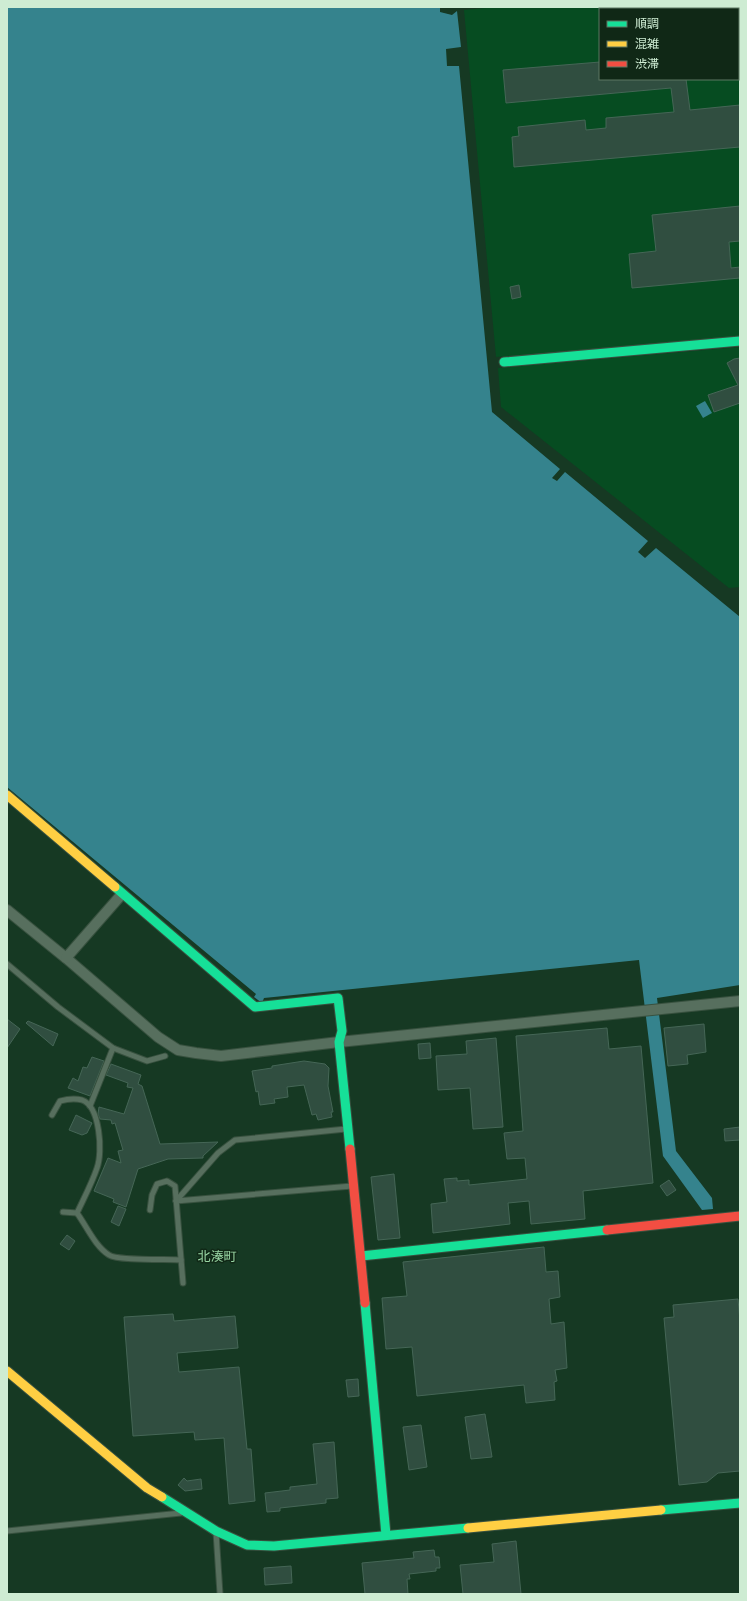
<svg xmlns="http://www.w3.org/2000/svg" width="747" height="1601" font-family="Georgia,'Noto Sans JP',serif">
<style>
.built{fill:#064c21;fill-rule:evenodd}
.water{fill:#35838d}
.building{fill:#304e40;stroke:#456656}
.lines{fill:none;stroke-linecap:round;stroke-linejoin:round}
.lane-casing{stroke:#38513f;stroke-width:7}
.street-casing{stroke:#38513f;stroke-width:12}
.fast-casing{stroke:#38513f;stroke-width:11}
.slow-casing{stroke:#38513f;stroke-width:11}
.jam-casing{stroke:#38513f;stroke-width:11}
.lane{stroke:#576f5e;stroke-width:5}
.street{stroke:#576f5e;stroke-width:10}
.fast{stroke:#16e098;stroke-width:9}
.slow{stroke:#ffcf43;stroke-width:9}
.jam{stroke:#f24e42;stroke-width:9}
.labels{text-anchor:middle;stroke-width:3;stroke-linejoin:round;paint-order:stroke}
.quarter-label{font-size:13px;fill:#99d6a4;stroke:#102816}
</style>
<rect width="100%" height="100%" fill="#163923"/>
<!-- built -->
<g class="built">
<path d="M496,7h244v329l-244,21 -32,-347zM600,9h138v70h-138z"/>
<polygon points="740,347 740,587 729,588 501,407 498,368"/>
</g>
<!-- water -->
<g class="water">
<polygon points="7,7 440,7 440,12 452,15 457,11 461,47 446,49 447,66 459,66 492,412 560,469 552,478 557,481 565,472 648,541 638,552 645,558 656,548 740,617 740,985 657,998 676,1151 712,1198 713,1209 702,1210 663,1156 639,960 264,998 262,1003 254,997 256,994 7,787"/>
<polygon points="705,401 712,413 703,418 696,406"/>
</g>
<!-- building -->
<g class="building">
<polygon points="600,62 600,79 686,79 690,110 740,105 740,147 514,167 512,137 519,136 518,127 585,120 586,130 606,128 606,118 674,112 671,88 506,103 503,70"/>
<polygon points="740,206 740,241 729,242 731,268 740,267 740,278 632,288 629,254 656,251 652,215"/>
<polygon points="519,285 521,297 512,299 510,287"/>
<polygon points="740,358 740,403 714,412 708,395 738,385 727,363 734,359"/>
<polygon points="7,1019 20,1029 7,1048"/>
<polygon points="28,1021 58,1034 53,1046 26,1023"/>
<polygon points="704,1024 706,1052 687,1055 688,1064 668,1066 664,1028"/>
<polygon points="607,1028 609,1049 641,1046 653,1183 583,1191 585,1219 531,1224 529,1201 508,1203 510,1224 433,1233 431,1204 447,1202 444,1179 457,1178 457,1181 469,1180 469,1185 527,1179 525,1158 507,1159 504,1133 523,1131 516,1036"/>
<polygon points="496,1038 503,1127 473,1129 470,1088 438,1090 436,1056 467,1054 466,1041"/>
<polygon points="430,1043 431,1058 419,1059 418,1044"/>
<polygon points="92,1057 104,1061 90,1096 68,1088 73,1078 78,1081 83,1067 87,1068"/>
<polygon points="304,1061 325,1064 329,1068 328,1086 333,1112 331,1112 332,1117 318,1120 316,1114 312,1115 304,1085 287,1087 288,1097 274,1099 275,1103 260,1105 258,1091 256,1092 252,1071 272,1068 272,1066"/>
<polygon points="111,1064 141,1075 138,1084 142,1086 160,1144 218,1142 203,1156 203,1158 168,1159 138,1169 126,1207 113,1202 114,1199 94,1191 108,1158 121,1163 118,1151 123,1150 115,1123 112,1124 111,1120 100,1119 98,1114 99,1107 124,1114 133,1088 127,1087 128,1083 106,1075"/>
<polygon points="76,1115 92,1123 87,1133 82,1135 69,1130"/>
<polygon points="740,1127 740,1140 725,1141 724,1129"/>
<polygon points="394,1174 400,1238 378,1240 371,1177"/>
<polygon points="669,1180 676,1190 667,1196 660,1186"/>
<polygon points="118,1206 126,1209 119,1226 111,1222"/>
<polygon points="67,1235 75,1241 69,1250 60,1244"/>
<polygon points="544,1247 546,1272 558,1271 560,1297 549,1299 551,1324 564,1322 567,1368 555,1370 557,1381 554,1382 555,1400 526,1403 524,1385 417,1396 412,1347 386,1349 382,1298 407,1296 403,1262"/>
<polygon points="738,1299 740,1321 740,1471 718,1473 707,1482 679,1485 664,1318 674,1317 673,1305"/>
<polygon points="173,1314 174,1321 235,1316 238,1348 177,1353 179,1372 239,1367 247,1449 251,1449 255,1501 229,1504 224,1438 195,1440 194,1432 133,1436 124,1317"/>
<polygon points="358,1379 359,1396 348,1397 346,1380"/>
<polygon points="485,1414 492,1457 471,1459 465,1417"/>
<polygon points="421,1425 427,1467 409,1470 403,1427"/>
<polygon points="334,1442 338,1498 326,1499 326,1503 280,1508 280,1511 267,1512 265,1493 290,1490 290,1487 317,1484 313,1444"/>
<polygon points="184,1478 187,1481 201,1479 202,1489 185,1491 178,1485"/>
<polygon points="516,1541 521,1594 463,1594 460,1565 494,1562 492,1544"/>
<polygon points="434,1550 435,1557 439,1557 440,1568 436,1568 436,1571 409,1574 410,1579 407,1579 408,1594 365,1594 362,1563 414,1558 413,1552"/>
<polygon points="291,1566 292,1583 265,1585 264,1568"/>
</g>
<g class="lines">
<!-- lane casing -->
<g class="lane-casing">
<g id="lane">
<polyline points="7,964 58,1007 113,1048 147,1061 165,1056"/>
<polyline points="90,1106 113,1048"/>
<path d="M52,1115l8,-14c7,-2 15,-3 22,-1 18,6 21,52 15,68 -5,15 -13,30 -20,45l-14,-1"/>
<polyline points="176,1201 218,1153 235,1140 346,1129"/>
<polyline points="176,1201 352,1186"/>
<polyline points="150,1210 152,1195 157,1184 167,1181 175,1186 183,1283"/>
<path d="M77,1213c10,14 18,33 32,42 9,6 59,4 72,5"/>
<polyline points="7,1531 181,1513"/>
<polyline points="216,1532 220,1594"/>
</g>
</g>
<!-- street casing -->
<g class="street-casing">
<g id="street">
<polyline points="7,910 66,958 158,1037 178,1050 196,1053 221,1056 339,1042 740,1001"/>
<polyline points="66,958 122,894"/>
</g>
</g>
<!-- fast casing -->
<g class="fast-casing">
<g id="fast">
<polyline points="504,362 740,341"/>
<polyline points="115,887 255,1007 338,998 342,1031 339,1042 350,1149"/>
<polyline points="361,1256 607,1230"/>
<polyline points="365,1303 386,1535"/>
<polyline points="162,1497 216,1531 247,1545 274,1546 468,1528"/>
<polyline points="661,1510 740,1503"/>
</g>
</g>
<!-- slow casing -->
<g class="slow-casing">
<g id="slow">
<polyline points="7,795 115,887"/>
<polyline points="7,1371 147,1488 162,1497"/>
<polyline points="468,1528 661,1510"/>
</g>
</g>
<!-- jam casing -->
<g class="jam-casing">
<g id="jam">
<polyline points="350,1149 365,1303"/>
<polyline points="607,1230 740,1216"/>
</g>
</g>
<!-- lane -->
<use href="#lane" class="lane"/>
<!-- street -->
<use href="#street" class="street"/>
<!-- fast -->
<use href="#fast" class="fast"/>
<!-- slow -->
<use href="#slow" class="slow"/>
<!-- jam -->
<use href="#jam" class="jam"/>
</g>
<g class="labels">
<!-- quarter labels -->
<g class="quarter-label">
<text x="217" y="1261">北湊町</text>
</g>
</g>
<!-- border -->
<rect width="747" height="1601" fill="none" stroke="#ceecd3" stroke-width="16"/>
<!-- legend -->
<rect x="599" y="8" width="140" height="72" fill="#102816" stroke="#5c7662"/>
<rect x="607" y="21" width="20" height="6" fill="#16e098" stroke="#5c7662"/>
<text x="635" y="28" font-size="12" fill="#ceecd3">順調</text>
<rect x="607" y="41" width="20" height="6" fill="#ffcf43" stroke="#5c7662"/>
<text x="635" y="48" font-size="12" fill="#ceecd3">混雑</text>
<rect x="607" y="61" width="20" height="6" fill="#f24e42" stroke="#5c7662"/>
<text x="635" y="68" font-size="12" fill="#ceecd3">渋滞</text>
</svg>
